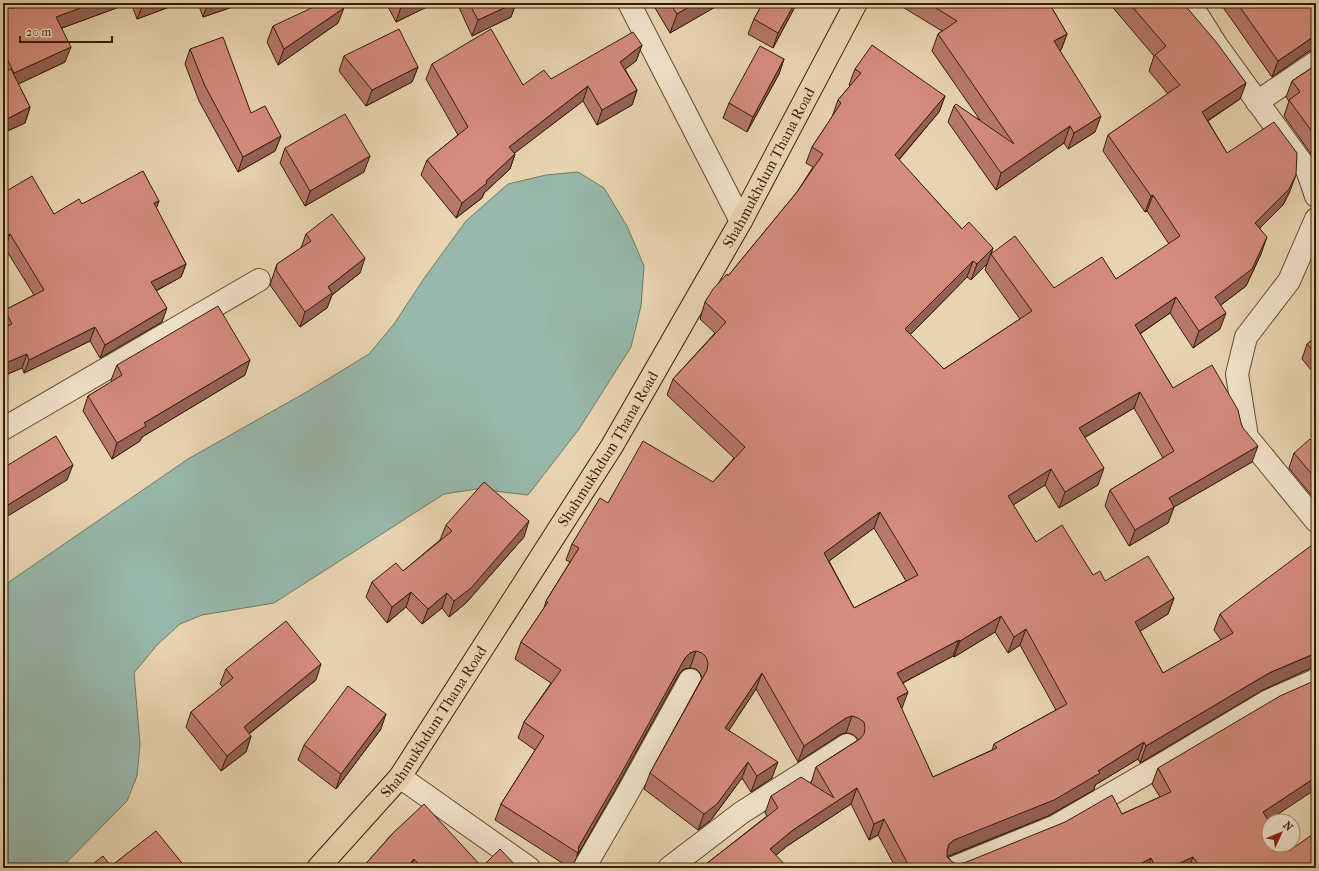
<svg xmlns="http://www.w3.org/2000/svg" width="1319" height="871" font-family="'IM FELL French Canon',serif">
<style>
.water{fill:#97b8ab;stroke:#6f7a67}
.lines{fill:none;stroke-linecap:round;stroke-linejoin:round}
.minor-casing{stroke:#614c2d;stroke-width:24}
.major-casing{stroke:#341e01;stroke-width:24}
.minor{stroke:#f1e3cc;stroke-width:22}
.major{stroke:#e9d4b1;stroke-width:22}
.wall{fill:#b7786c;stroke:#341e01;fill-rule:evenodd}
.shaded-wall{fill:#956158;stroke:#341e01}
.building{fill:#d58b7e;stroke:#341e01;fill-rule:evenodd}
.labels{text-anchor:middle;stroke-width:3;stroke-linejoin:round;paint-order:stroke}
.street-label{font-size:15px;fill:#341e01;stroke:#f1e3cc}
</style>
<rect width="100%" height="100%" fill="#e9d4b1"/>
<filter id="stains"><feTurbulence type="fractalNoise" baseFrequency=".005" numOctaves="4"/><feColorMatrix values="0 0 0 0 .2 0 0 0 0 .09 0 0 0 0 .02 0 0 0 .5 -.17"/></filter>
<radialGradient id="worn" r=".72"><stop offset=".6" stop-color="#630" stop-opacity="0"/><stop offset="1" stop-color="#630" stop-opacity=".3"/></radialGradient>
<!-- water -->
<polygon class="water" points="578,172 604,188 627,226 644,266 641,306 631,347 579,429 528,495 477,489 444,494 274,603 202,615 180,624 157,645 134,673 140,744 137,776 127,801 61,868 3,868 3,586 188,459 310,390 369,354 394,324 425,277 466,221 508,184 546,175"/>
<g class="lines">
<!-- minor casing -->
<g class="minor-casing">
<g id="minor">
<polyline points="629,3 741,221"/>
<polyline points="1190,3 1217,46 1307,170 1316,196"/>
<polyline points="3,12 23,3"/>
<polyline points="1257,102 1316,62"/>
<polyline points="1316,219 1289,281 1246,337 1237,374 1247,437 1316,521"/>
<polyline points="3,429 259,280"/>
<polyline points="400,777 529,868"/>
<polyline points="584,868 627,794 690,680"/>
<polyline points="669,868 741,813 847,745"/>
<polyline points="953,868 1054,827 1161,765 1268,701 1316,680"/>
</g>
</g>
<!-- major casing -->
<g class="major-casing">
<g id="major">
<path id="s1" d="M318,868l82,-91 212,-331 129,-225 115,-218"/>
</g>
</g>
<!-- minor -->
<use href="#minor" class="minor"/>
<!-- major -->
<use href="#major" class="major"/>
</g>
<!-- wall -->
<g class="wall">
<polygon points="25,3 130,3 62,28 65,62 18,84 30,107 25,123 3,133 3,9 14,8"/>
<polygon points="131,3 180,3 137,19"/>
<polygon points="198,3 244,3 203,17"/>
<polygon points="386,3 435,3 396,22"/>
<polygon points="457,3 516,3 511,17 472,36"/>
<polygon points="652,3 722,3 670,33"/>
<polygon points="763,3 797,3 773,48 748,34 754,19"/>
<polygon points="896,3 1049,3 1067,34 1061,50 1060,51 1095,132 1068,149 1064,143 996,190 948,122 954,106 980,120 932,51 938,34 942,31"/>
<path d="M1109,3h74l63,80 -6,16 -32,22 19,32 63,38 -7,14 -23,23 1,26 -15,32 -25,19 -1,24 -27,19 -23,-35 -30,21 33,54 68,35 11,39 -78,45 -6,16 -39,23 -24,-40 5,-16 53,-32 -29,-50 -50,30 14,47 -39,23 -14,-23 -32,20 23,37 57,33 12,6 69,17 -6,16 -28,17 23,42 58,-33 -7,-10 6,-16 91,54 -48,22 -123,73 -2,-4 -43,26 -1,5 -46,26 -100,41 4,5 5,2 7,-1 158,-49 38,-17 -8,-13 6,-16 110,53 21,30 27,17h-420l-18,-33 -9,5 -18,-36 -64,42 -11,9 -75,13 66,-52 -2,-3 6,-17 40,-13 5,-16 42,-27v-1l-6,-5 -6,-1 -5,1 -43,28 -42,-73 -27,41 43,48 -21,14 -9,-14 -31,42 -13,10 -54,-41 6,-16 52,-95 -2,-5 -4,-4 -6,-1 -6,1 -5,5 -63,114 -39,68 -5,12h-2l-75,-48 6,-16 34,-54 -17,-12 6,-16 27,-39 -36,-24 6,-17 23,-34 2,-7 24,-39 -4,-2 6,-16 36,-41 105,-21 21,-24 -67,-63 6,-16 42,-46 -15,-14 5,-17 23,-26 69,-84 16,-25 -7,-4 6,-16 20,-30 6,-17 12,-14 -1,-1 6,-16 90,27 -6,16 -40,48 63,69 31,19 -2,6 63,34 62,-9 53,-35 -22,-33 -2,1 -42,-61 5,-16 60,-41 -19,-23 5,-15zM987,264l-2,6 35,49 -76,50 -34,-34 57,-58 4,3zM874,528l32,53 -52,27 -25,-47zM995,632l13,21 12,-8 36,65 -62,34 -2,6 -59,27 -32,-68 1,-1 1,-25 50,-27 1,1z"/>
<polygon points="1220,3 1316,3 1316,50 1315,50 1309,51 1272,77"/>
<polygon points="338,23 278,65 267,42 273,26"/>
<polygon points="642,45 636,61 625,69 637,90 632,105 597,125 583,101 514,153 515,154 510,169 484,193 482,198 456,218 421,175 427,160 458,135 426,79 432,64 523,85 551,79"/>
<polygon points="190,49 251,113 281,136 275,151 238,172 199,101 185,64"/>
<polygon points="344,56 418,67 412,82 366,106 339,71"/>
<polygon points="784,59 779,74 747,132 723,118 729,103"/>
<polygon points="1316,65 1316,161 1284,116 1289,101 1286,97 1292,81"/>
<polygon points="285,148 364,172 305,206 280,163"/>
<polygon points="3,193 54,214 82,204 159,201 156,208 186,264 181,277 156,291 162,322 100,358 90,341 24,373 22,368 3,376 3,314 5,310 34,295 5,248 3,249"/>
<polygon points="306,234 360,273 332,295 327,308 300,327 270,285 277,264 301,248"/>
<polygon points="1316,337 1316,376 1302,359 1307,344"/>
<polygon points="117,365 245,375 142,437 140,441 112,459 83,411 88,396 112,382 111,380"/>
<polygon points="1316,446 1316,500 1315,500 1289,468 1294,453"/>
<polygon points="446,525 524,537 466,603 449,617 442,608 422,624 406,607 387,623 366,597 372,582 403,571 440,540"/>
<polygon points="226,669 316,680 249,734 251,736 246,752 221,771 186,727 191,712 223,687 220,684"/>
<polygon points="381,729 336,789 298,760 304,745"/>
<polygon points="393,833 482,867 518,868 362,868"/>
</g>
<!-- shaded-wall -->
<g class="shaded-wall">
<polygon points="94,3 130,3 51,32 56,17"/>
<polygon points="146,3 180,3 137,19 143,4"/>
<polygon points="208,3 244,3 203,17"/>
<polygon points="410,3 435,3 396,22 401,7"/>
<polygon points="515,3 516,3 511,17 472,36 478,20"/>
<polygon points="695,3 722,3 670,33 677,14"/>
<polygon points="795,3 797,3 773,48 778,33"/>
<polygon points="344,8 338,23 278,65 284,49"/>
<polygon points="1067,34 1061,50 1048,58 1054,41"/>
<polygon points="1316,35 1316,46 1315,50 1309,51 1272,77 1278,61"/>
<polygon points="642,45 636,61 615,77 620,62"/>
<polygon points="71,47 65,62 8,89 14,73"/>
<polygon points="784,59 779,74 747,132 753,117"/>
<polygon points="418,67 412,82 366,106 372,90"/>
<polygon points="1246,83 1240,99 1196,128 1202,112"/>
<polygon points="588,86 583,101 503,162 509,147"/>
<polygon points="637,90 632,105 597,125 602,110"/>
<polygon points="945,96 939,112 889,171 895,155"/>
<polygon points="30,107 25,123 3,133 3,121"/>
<polygon points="1101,116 1095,132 1068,149 1074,133"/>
<polygon points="1070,126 1064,143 996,190 1001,173"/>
<polygon points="281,136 275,151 238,172 243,157"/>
<polygon points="515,154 510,169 484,193 482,198 456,218 462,203"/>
<polygon points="370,156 364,172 305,206 310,191"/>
<polygon points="1296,175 1290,191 1283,205 1249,239 1255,223"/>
<polygon points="1153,195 1147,211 1145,212 1151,196"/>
<polygon points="159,201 154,214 154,203"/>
<polygon points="10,234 5,248 3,249 3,238"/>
<polygon points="1267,237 1261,254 1246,286 1210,313 1215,297"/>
<polygon points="993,248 987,264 971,280 977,264"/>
<polygon points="365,258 360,273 332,295 327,308 300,327 305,312 328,287"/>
<polygon points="973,261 967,277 899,346 905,329"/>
<polygon points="186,264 181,277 146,296 151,282"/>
<polygon points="1176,297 1170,313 1129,341 1135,325"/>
<polygon points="167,308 162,322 100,358 105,345"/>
<polygon points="1226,313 1220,329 1193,348 1199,331"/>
<polygon points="95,327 90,341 24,373 29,360"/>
<polygon points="27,354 22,368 3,376 3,364"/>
<polygon points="250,360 245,375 142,437 140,441 112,459 117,443 144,423"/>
<polygon points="1140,392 1134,408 1073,444 1079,428"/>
<polygon points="1258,446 1252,462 1174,507 1168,523 1129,546 1135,530 1169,498"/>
<polygon points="73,465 67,480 3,519 3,508"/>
<polygon points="1104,468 1098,485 1059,508 1065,492"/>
<polygon points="1051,469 1045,485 1002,512 1008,496"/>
<polygon points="880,512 874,528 818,569 824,553"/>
<polygon points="529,521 524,537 466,603 449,617 454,601"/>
<polygon points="411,592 406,607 387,623 392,607"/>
<polygon points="447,593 442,608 422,624 428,609"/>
<polygon points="1174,598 1168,614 1129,638 1135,622"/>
<polygon points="1001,616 995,632 954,657 960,641"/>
<polygon points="1026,629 1020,645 1008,653 1014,637"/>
<polygon points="959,640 953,656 891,689 897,673"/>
<polygon points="696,651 690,668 684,669 679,674 616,788 577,856 579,846 685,658 690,653"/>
<polygon points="1316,653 1316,668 1311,668 1263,690 1140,763 1146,746 1269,673"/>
<polygon points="321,664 316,680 238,742 244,727"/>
<polygon points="762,673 756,689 720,744 725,728"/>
<polygon points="908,692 902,708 891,714 897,698"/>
<polygon points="386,714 381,729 336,789 341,774"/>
<polygon points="852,716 846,733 841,734 798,762 804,746 846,718"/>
<polygon points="251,736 246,752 221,771 227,756"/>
<polygon points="1144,742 1138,759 1095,785 1094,790 1048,816 948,856 943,860 947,850 949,844 954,840 1098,771"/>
<polygon points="748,762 742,778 711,820 698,830 704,814"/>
<polygon points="778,762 772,778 751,792 757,776"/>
<polygon points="1316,777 1316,789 1257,828 1263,812"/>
<polygon points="857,788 851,804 787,846 764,865 770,849 793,830"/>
<polygon points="884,819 878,835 869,840 874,824"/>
<polygon points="1193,857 1189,868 1169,868"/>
<polygon points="1151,858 1148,868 1133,868"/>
<polygon points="414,859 411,868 406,868"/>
</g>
<!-- building -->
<g class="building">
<polygon points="25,3 94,3 56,17 71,47 14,73 3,50 3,9 5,8 14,8"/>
<polygon points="322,3 341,3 344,8 284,49 273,26"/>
<polygon points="399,3 410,3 401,7"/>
<polygon points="469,3 515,3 478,20"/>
<polygon points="670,3 695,3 677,14"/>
<polygon points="763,3 795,3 778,33 754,19"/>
<polygon points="928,3 1049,3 1067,34 1054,41 1101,116 1074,133 1070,126 1001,173 954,106 956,104 1014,144 938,34 957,21"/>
<path d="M1129,3h54l34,40 29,40 -44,29 25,41 47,-31 23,31 -1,22 -7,14 -34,34 12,14 -15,32 -37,28 11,16 -27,18 -23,-34 -41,28 38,63 39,-23 26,45 3,13 2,5 15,18 -89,52 5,9 -39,23 -25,-40 64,-39 -34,-59 -61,36 25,40 -39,24 -14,-23 -43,27 28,46 26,-17 31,50 7,-4 5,10 43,-25 26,42 -39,24 28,51 70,-40 -13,-19 96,-72v111l-47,20 -123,73 -2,-4 -46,29 2,2 -46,27 -100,40 -5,4 -2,6v7l5,5 5,2 7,-1 101,-41 47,-27 10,19 49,-22 -13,-24 122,-72 36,-16v97l-53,35 6,10v23h16l4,6 27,-19v36h-115l-8,-11 -24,11h-13l-5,-10 -18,10h-223l-26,-49 -10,5 -17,-36 -64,42 -23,19 18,19h-87l77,-60 -7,-12 30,-19 33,21 -18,-31 44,-28 4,-5 1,-6 -1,-6 -6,-4 -6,-2 -6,2 -42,28 -42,-73 -37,55 53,34 -21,14 -9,-14 -31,42 -13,10 -54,-41 57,-103 1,-7 -2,-6 -4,-4 -6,-2 -6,2 -5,5 -63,114 -43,74 -1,7 -77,-49 43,-68 -20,-14 37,-52 -40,-28 27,-40 -2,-1 33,-53 -7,-4 28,-46 8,5 35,-62 70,41 32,-35 -72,-68 53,-57 -21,-20 8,-13 14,-15 1,2 69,-84 26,-38 -11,-7 29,-44 -3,-3 23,-27 -6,-4 17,-24 73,51 -50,59 67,74 7,-7 24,26 -16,16 -4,-3 -68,68 39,40 88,-58 -41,-57 24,-18 39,52 48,-31 14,22 64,-43 -27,-41 -2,1 -43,-61 72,-50 -25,-30 11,-9zM880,512l38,63 -64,33 -30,-55zM1001,616l13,21 12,-8 41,75 -73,40 3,4 -64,29 -36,-79 11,-6 -11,-19 62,-33 1,1z"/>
<polygon points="1237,3 1316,3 1316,35 1278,61"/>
<polygon points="399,29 418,67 372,90 344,56"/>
<polygon points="491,29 523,85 544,70 551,79 633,32 642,45 620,62 637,90 602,110 588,86 509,147 515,154 486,181 487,183 462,203 427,160 468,127 432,64"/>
<polygon points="223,37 251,113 265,106 281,136 243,157 205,86 190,49"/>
<polygon points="760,46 784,59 753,117 729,103"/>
<polygon points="1316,65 1316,137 1289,100 1300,92 1292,81"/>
<polygon points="11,69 30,107 3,121 3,73"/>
<polygon points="345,114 370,156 310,191 285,148"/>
<polygon points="143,171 159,201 154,203 186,264 151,282 167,308 105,345 95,327 29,360 27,354 3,364 3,328 12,324 5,310 44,290 10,234 3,238 3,193 32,176 54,214 79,199 82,204"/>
<polygon points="332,214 365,258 328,287 332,293 305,312 276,270 277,264 311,241 306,234"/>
<polygon points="218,306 250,360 144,423 146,426 117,443 88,396 122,375 117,365"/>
<polygon points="1316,337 1316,354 1307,344"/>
<polygon points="56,436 73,465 3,508 3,468"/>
<polygon points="1310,439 1316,446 1316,479 1294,453"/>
<polygon points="484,482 529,521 471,588 454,601 447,593 428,609 411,592 392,607 372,582 396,563 403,571 452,531 446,525"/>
<polygon points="286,621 321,664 244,727 251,736 227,756 191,712 233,678 226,669"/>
<polygon points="348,686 386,714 341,774 304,745"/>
<polygon points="424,804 482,867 500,849 518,868 422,868 414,859 406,868 362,868 393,833"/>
<polygon points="156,831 186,868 88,868 103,856 111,866"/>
</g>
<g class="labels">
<!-- street labels -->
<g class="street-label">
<text dy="5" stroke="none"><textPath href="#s1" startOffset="835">Shahmukhdum Thana Road</textPath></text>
<text dy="5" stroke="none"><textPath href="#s1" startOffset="511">Shahmukhdum Thana Road</textPath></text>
<text dy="5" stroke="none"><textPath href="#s1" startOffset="187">Shahmukhdum Thana Road</textPath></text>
</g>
</g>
<!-- margin -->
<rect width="1319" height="871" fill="none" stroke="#e9d4b1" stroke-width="16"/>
<rect x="4" y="4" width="1311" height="863" fill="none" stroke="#341e01" stroke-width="2"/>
<rect x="8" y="8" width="1303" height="855" fill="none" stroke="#341e01"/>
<!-- north arrow -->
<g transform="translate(1281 833) rotate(46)"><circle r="19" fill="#f1e3cc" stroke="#a5947b"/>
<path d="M0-3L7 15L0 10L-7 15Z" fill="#8f2418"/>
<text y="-6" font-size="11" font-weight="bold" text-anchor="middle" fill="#341e01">N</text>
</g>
<!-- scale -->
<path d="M20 36v6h92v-6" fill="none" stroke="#341e01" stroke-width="2"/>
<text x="26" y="36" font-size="12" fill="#341e01" stroke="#f1e3cc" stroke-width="3" paint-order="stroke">20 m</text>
<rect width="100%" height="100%" filter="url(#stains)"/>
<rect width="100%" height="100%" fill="url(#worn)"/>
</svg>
